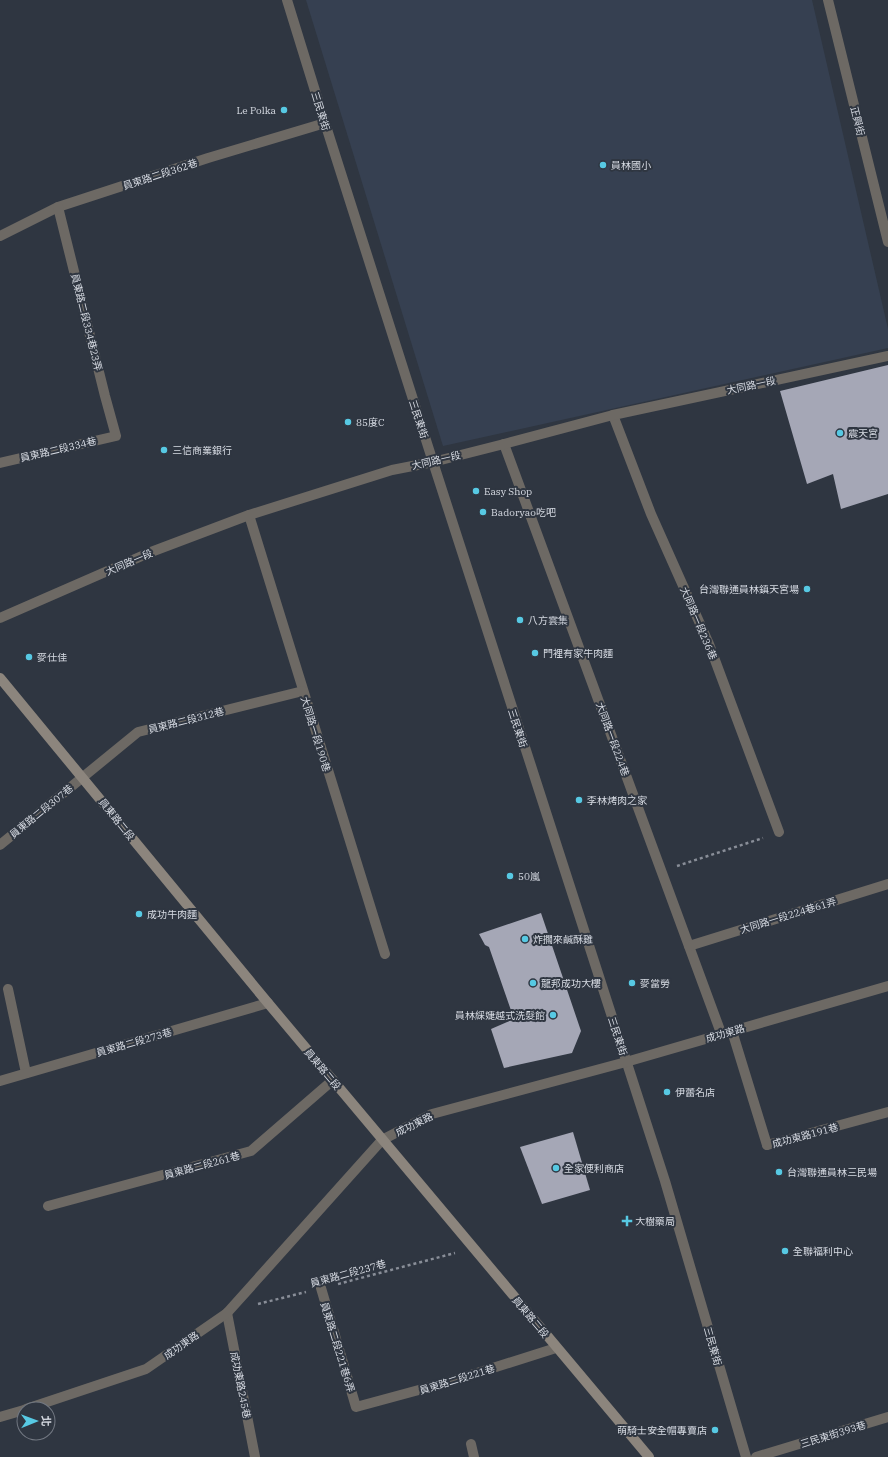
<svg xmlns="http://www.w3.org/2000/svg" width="888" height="1457" font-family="'IBM Plex Serif','Noto Sans TC',serif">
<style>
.built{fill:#364051}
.building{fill:#a5a7b6}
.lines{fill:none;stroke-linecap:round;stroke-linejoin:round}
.path{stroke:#898e98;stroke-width:2.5;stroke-dasharray:3 3;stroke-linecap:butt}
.lane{stroke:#6d6964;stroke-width:10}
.street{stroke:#6d6964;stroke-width:10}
.secondary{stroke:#8c857d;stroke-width:10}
.poi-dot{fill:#57c9e3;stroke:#2f3641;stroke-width:1.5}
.labels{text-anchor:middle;stroke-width:4;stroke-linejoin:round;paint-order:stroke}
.poi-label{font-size:10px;fill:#d7dbe3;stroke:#2f3641;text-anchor:start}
.street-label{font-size:10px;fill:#d7dbe3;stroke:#2f3641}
</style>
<rect width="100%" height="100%" fill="#2f3641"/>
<!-- built -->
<polygon class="built" points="306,0 812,0 888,329 888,348 443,446"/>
<!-- building -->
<g class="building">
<polygon points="888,365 888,494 841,509 833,474 807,484 780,391"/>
<polygon points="541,913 581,1031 572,1053 504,1068 491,1029 514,1019 489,947 485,945 479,934"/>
<polygon points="573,1132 590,1190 542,1204 520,1147"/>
</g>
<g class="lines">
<!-- path -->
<g class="path">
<polyline points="677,866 763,838"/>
<polyline points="338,1284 455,1253"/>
<polyline points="258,1304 306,1292"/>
</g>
<!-- lane -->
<g class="lane">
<polyline points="0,236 58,207 208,158 325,123"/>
<polyline points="613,415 651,514 709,644 779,832"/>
<polyline points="504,444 721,1033"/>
<polyline points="0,463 116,436 105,396 58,207"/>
<polyline points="249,515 385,954"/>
<polyline points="0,845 138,732 303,691"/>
<polyline points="689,946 888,884"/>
<polyline points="8,989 26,1073"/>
<polyline points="0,1081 268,1003"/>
<polyline points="767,1145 888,1112"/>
<polyline points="48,1206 251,1151 333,1080"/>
<polyline points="321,1288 356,1407 452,1381 556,1348"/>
<polyline points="227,1313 255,1457"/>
<polyline points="471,1444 474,1457"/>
<polyline points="756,1457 888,1417"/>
</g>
<!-- street -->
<g class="street">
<polyline points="287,0 325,123 433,462 665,1181 746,1457"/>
<polyline points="828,0 888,242"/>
<polyline points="0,618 151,552 249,515 392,470 433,462 504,444 613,415 888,356"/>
<polyline points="732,1031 767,1145"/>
<polyline points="26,1409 146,1369 227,1313 382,1140 432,1114 626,1062 888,986"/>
<polyline points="0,1417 24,1410"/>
</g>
<!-- secondary -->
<polyline class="secondary" points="0,678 268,1003 649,1457"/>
</g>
<!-- markers -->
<g class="poi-dot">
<circle cx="284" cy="110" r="4"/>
<circle cx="603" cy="165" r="4"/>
<circle cx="348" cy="422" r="4"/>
<circle cx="840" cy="433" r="4"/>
<circle cx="164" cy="450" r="4"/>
<circle cx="476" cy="491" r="4"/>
<circle cx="483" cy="512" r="4"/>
<circle cx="807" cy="589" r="4"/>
<circle cx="520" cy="620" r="4"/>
<circle cx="535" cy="653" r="4"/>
<circle cx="29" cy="657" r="4"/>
<circle cx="579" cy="800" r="4"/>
<circle cx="510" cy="876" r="4"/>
<circle cx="139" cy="914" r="4"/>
<circle cx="525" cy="939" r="4"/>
<circle cx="533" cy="983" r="4"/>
<circle cx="632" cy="983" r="4"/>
<circle cx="553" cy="1015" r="4"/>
<circle cx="667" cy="1092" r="4"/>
<circle cx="556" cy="1168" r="4"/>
<circle cx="779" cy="1172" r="4"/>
<path d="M625 1215h4v4h4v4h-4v4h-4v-4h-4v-4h4z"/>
<circle cx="785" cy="1251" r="4"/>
<circle cx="715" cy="1430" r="4"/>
</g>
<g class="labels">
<!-- poi labels -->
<g class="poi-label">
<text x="276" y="114" text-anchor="end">Le Polka</text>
<text x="611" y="169">員林國小</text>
<text x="356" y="426">85度C</text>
<text x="848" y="437">震天宮</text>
<text x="172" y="454">三信商業銀行</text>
<text x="484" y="495">Easy Shop</text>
<text x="491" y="516">Badoryao吃吧</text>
<text x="799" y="593" text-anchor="end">台灣聯通員林鎮天宮場</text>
<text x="528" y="624">八方雲集</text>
<text x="543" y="657">門裡有家牛肉麵</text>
<text x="37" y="661">麥仕佳</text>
<text x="587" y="804">李林烤肉之家</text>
<text x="518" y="880">50嵐</text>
<text x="147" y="918">成功牛肉麵</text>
<text x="533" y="943">炸擱來鹹酥雞</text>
<text x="541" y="987">龍邦成功大樓</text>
<text x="640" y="987">麥當勞</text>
<text x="545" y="1019" text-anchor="end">員林綵婕越式洗髮館</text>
<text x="675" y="1096">伊蕾名店</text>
<text x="564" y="1172">全家便利商店</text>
<text x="787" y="1176">台灣聯通員林三民場</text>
<text x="635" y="1225">大樹藥局</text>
<text x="793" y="1255">全聯福利中心</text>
<text x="707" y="1434" text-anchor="end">萌騎士安全帽專賣店</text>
</g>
<!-- street labels -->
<g class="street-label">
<text transform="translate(321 111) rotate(73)" y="4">三民東街</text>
<text transform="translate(858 121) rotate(76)" y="4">正興街</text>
<text transform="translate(160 174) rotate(-18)" y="4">員東路二段362巷</text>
<text transform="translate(87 322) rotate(76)" y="4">員東路二段334巷23弄</text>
<text transform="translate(751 385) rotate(-12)" y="4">大同路一段</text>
<text transform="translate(419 419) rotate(72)" y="4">三民東街</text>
<text transform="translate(58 449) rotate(-13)" y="4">員東路二段334巷</text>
<text transform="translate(436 460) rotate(-13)" y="4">大同路一段</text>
<text transform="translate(129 562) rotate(-23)" y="4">大同路一段</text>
<text transform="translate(699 623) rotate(67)" y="4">大同路一段236巷</text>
<text transform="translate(186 720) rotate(-14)" y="4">員東路二段312巷</text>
<text transform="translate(518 728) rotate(72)" y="4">三民東街</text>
<text transform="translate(316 734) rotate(73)" y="4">大同路一段190巷</text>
<text transform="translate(613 739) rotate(70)" y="4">大同路一段224巷</text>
<text transform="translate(41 811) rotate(-39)" y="4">員東路二段307巷</text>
<text transform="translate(117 819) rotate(51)" y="4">員東路二段</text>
<text transform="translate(788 915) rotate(-17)" y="4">大同路一段224巷61弄</text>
<text transform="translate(725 1033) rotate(-16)" y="4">成功東路</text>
<text transform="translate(618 1036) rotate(72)" y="4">三民東街</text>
<text transform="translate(134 1042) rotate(-16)" y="4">員東路二段273巷</text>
<text transform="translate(323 1069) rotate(50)" y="4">員東路二段</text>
<text transform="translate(414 1124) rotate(-26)" y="4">成功東路</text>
<text transform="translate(805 1135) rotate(-15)" y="4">成功東路191巷</text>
<text transform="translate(202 1165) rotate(-15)" y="4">員東路二段261巷</text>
<text transform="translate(348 1273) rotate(-15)" y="4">員東路二段237巷</text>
<text transform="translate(531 1317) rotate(50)" y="4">員東路二段</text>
<text transform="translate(181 1345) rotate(-35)" y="4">成功東路</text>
<text transform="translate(713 1346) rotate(74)" y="4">三民東街</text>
<text transform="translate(338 1347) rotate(73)" y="4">員東路二段221巷6弄</text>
<text transform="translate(457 1379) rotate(-17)" y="4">員東路二段221巷</text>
<text transform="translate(241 1385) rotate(79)" y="4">成功東路245巷</text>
<text transform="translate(833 1434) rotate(-17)" y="4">三民東街393巷</text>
</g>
</g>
<!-- north arrow -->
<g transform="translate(36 1421) rotate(89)"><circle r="19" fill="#2f3641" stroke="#727882"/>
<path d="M0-3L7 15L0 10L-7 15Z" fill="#57c9e3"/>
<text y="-6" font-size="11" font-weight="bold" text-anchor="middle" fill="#d7dbe3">北</text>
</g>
</svg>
